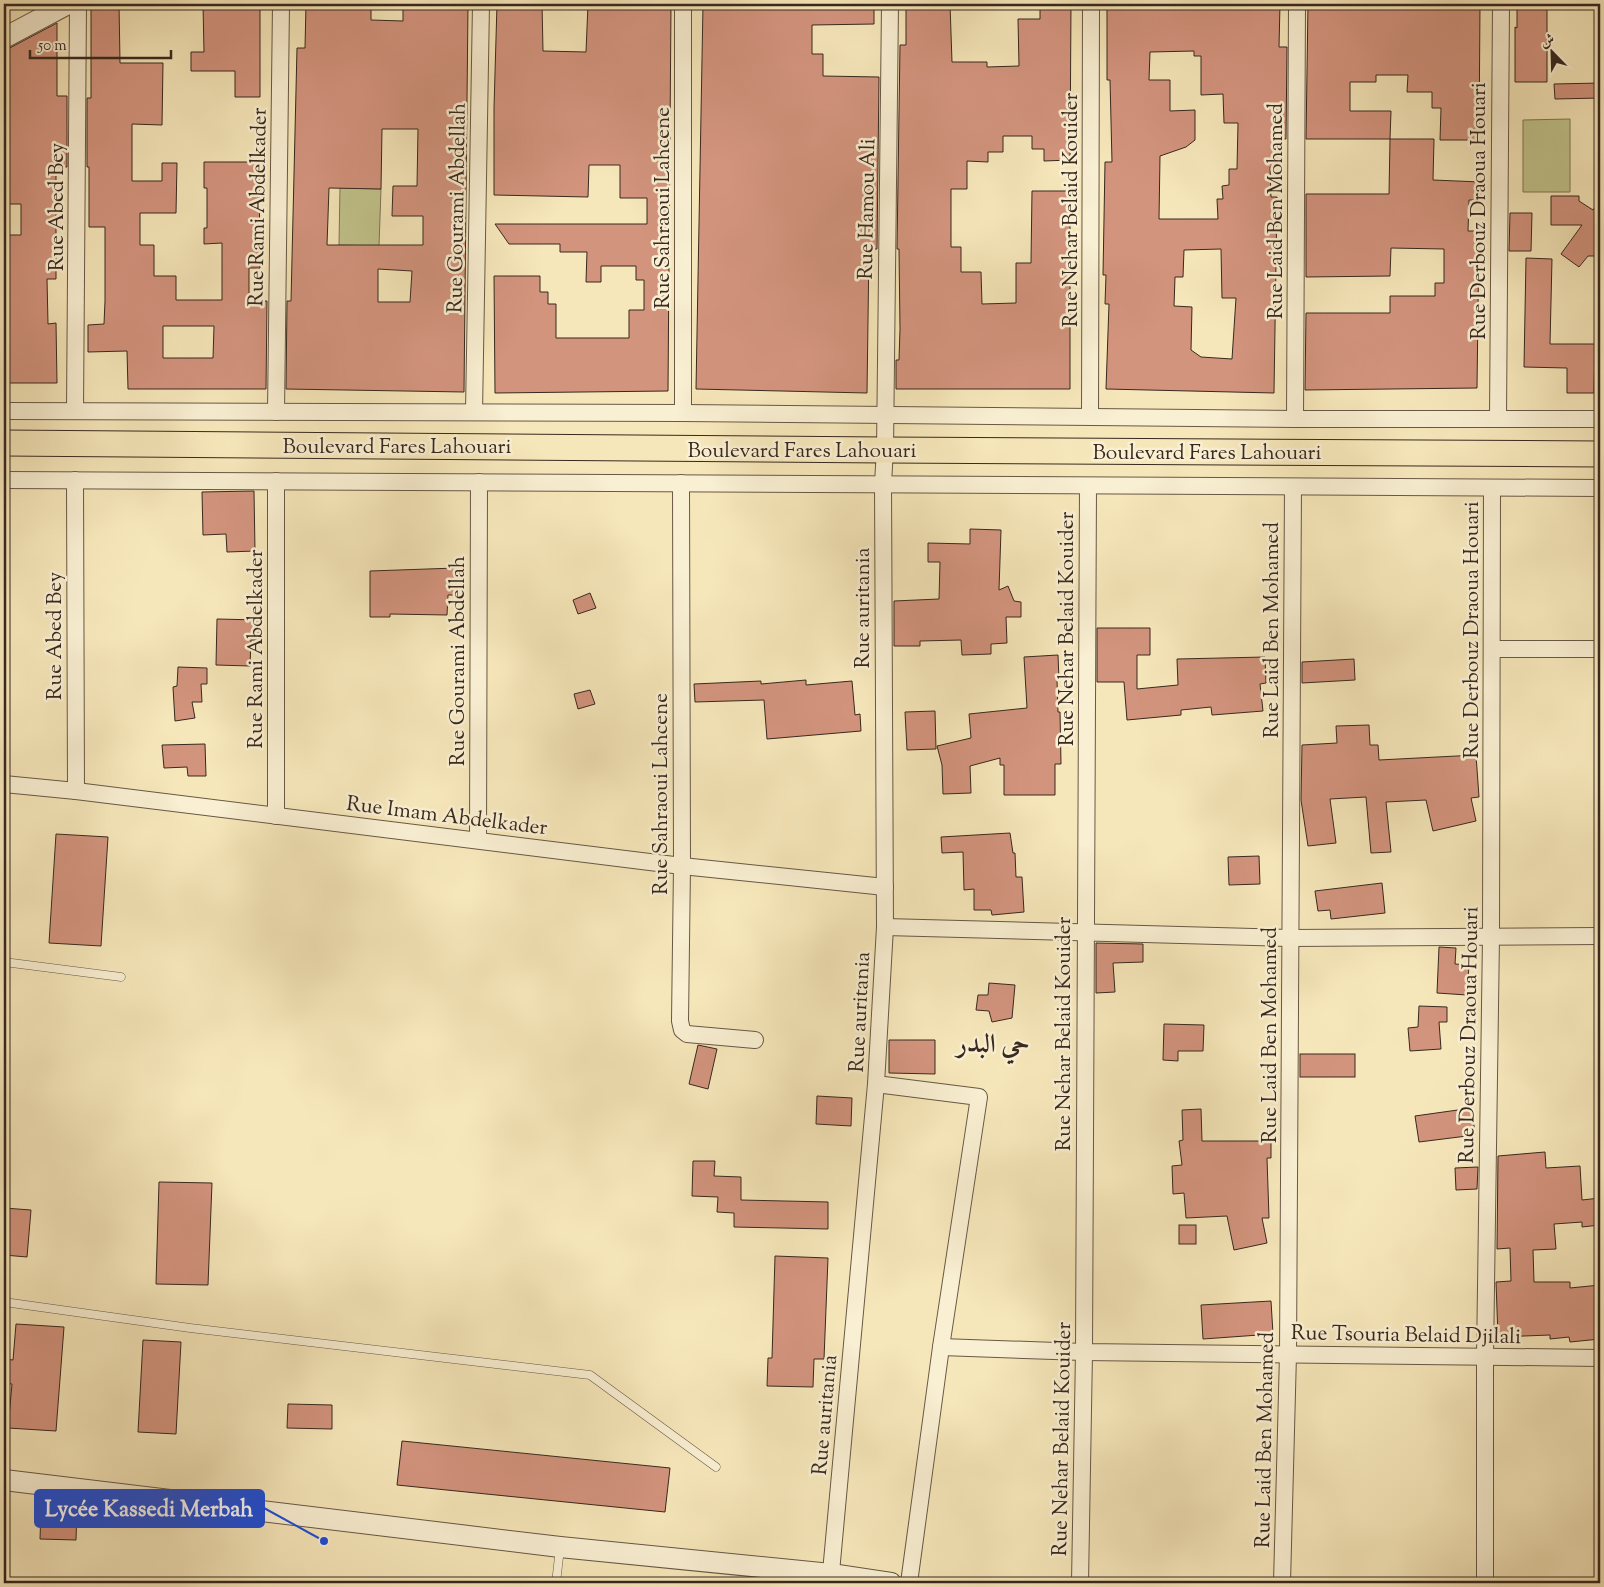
<svg xmlns="http://www.w3.org/2000/svg" width="1604" height="1587" font-family="'Sorts Mill Goudy',Amiri,serif">
<style>
.green{fill:#c2c48c;stroke:#7d7655}
.building{fill:#d3947e;stroke:#38281e;fill-rule:evenodd}
.lines{fill:none;stroke-linecap:round;stroke-linejoin:round}
.service-casing{stroke:#685845;stroke-width:9}
.minor-casing{stroke:#685845;stroke-width:18}
.tertiary-casing{stroke:#685845;stroke-width:22}
.primary-casing{stroke:#38281e;stroke-width:27}
.service{stroke:#f9efd2;stroke-width:8}
.minor{stroke:#f9efd2;stroke-width:16}
.tertiary{stroke:#f9efd2;stroke-width:20}
.primary{stroke:#f6e7ba;stroke-width:25}
.labels{text-anchor:middle;stroke-width:5;stroke-linejoin:round;paint-order:stroke}
.street-label{font-size:21px;fill:#38281e;stroke:#f9efd2}
.district-label{font-size:26px;font-weight:bold;fill:#38281e;stroke:#f9efd2}
.leader{fill:none;stroke:#1d4ed8;stroke-width:2}
.callout-dot{fill:#1d4ed8;stroke:#f9efd2;stroke-width:2}
.callout{fill:#1d4ed8;stroke:#1d4ed8;stroke-width:2}
.callout-label{font-size:22px;text-anchor:middle;font-weight:bold;fill:#fff}
</style>
<rect width="100%" height="100%" fill="#f6e7ba"/>
<filter id="stains"><feTurbulence type="fractalNoise" baseFrequency=".004" numOctaves="4"/><feColorMatrix values="0 0 0 0 .2 0 0 0 0 .09 0 0 0 0 .02 0 0 0 .5 -.17"/></filter>
<radialGradient id="worn" r=".72"><stop offset=".6" stop-color="#630" stop-opacity="0"/><stop offset="1" stop-color="#630" stop-opacity=".3"/></radialGradient>
<!-- green -->
<g class="green">
<polygon points="1570,119 1570,192 1523,192 1523,120"/>
<polygon points="340,188 381,189 379,246 339,245"/>
</g>
<!-- building -->
<g class="building">
<path d="M100,4h19l1,59h43l-1,62 -30,-1v57h30v-18h15l-1,50h-36v32h14v31h22v24h46v-57l-18,1v-16h3v-40h-3v-26h55l1,106h-11v33h18l-1,88h-138l-1,-38 -39,1v-27l16,-1 1,-23v-74h-16v-60h-2v-69h4v-90zM163,326h51l-1,32h-50z"/>
<polygon points="203,4 260,4 260,97 235,97 235,71 191,71 191,52 204,52"/>
<path d="M306,4h59v1h6v15l32,1v-12h12v-5h53l-4,388 -178,-3 1,-88h4l6,-253h8zM382,129h36l-1,57h-24l-1,30h31v29h-96l2,-57 52,1zM378,269l34,2 -2,31h-32z"/>
<polygon points="497,4 542,4 543,51 586,52 588,4 671,4 668,391 495,393 494,276 540,276 540,292 548,292 548,304 556,304 556,338 629,338 629,310 644,310 644,280 636,280 636,266 601,266 601,282 586,282 587,252 560,252 560,244 509,244 495,224 647,224 647,198 620,198 620,165 589,165 588,197 494,195 494,108"/>
<polygon points="703,4 874,4 874,24 812,25 812,54 823,54 823,76 879,77 877,249 869,249 867,393 696,389"/>
<polygon points="906,4 950,4 952,62 987,62 987,67 1019,66 1018,19 1040,19 1040,4 1071,4 1070,160 1044,161 1044,149 1032,149 1032,136 1003,136 1003,152 988,152 988,162 967,161 967,189 951,189 951,247 961,247 961,272 981,272 982,304 1016,303 1016,263 1031,263 1032,191 1070,191 1070,389 896,389 896,360 899,360 900,329 899,249 897,249 900,45 906,45"/>
<path d="M1107,4h173l-1,43h8l-1,92h-8l-1,28h-7l1,30h6l-3,196 -168,-4 3,-85h-4l1,-29h-3l2,-113h7l-2,-82h-3zM1194,51v5h7v39l22,-1 1,29h14l-1,46h-8v16l-7,1 1,13h-6l1,20h-59l1,-63 26,-9 9,-7v-30l-25,1v-31h-21l1,-28zM1221,249l1,49h14l-4,61 -31,-2 -10,-7 1,-43 -18,-1 1,-29h8l1,-27z"/>
<polygon points="1308,4 1480,4 1479,140 1440,140 1441,108 1432,108 1432,92 1407,92 1408,75 1376,75 1376,82 1350,82 1350,111 1391,111 1390,139 1306,139"/>
<polygon points="1517,4 1547,4 1547,82 1515,82 1515,27 1517,28"/>
<polygon points="57,23 57,96 67,96 67,167 56,167 56,279 47,279 48,324 56,323 57,383 4,383 4,235 21,235 21,204 4,204 4,51"/>
<polygon points="1600,83 1600,98 1555,99 1554,84"/>
<polygon points="1390,139 1434,139 1433,180 1481,182 1480,200 1469,200 1468,231 1479,231 1477,388 1305,390 1306,313 1390,313 1390,296 1435,296 1435,283 1444,283 1444,249 1391,248 1390,276 1306,277 1306,194 1389,194"/>
<polygon points="1551,196 1579,196 1579,201 1593,210 1600,200 1600,256 1588,256 1579,267 1561,254 1582,225 1551,225"/>
<polygon points="1510,213 1532,213 1531,251 1509,251"/>
<polygon points="1526,258 1552,259 1550,344 1595,344 1594,393 1567,393 1567,368 1524,367"/>
<polygon points="254,491 255,551 227,552 226,534 203,535 202,492"/>
<polygon points="970,529 1001,530 999,590 1008,586 1014,601 1021,602 1021,617 1006,617 1007,643 991,644 991,654 962,655 961,640 920,641 920,646 894,646 894,601 939,599 940,562 928,562 928,543 970,544"/>
<polygon points="456,568 456,595 448,595 447,615 390,614 390,617 370,617 370,571"/>
<polygon points="590,593 596,608 578,614 573,600"/>
<polygon points="217,619 259,620 259,640 251,640 250,666 216,665"/>
<polygon points="1097,628 1150,628 1150,655 1137,655 1137,689 1178,685 1177,659 1265,657 1266,683 1260,684 1263,711 1212,715 1211,707 1181,710 1181,715 1127,720 1124,682 1097,682"/>
<polygon points="1058,655 1059,680 1057,680 1058,712 1060,712 1061,764 1055,764 1055,795 1004,795 1004,765 1000,765 1000,758 970,766 971,793 943,794 942,765 937,746 971,738 969,714 1027,708 1024,657"/>
<polygon points="1354,659 1355,680 1302,683 1302,662"/>
<polygon points="178,667 207,668 207,684 201,684 202,702 192,702 195,718 175,721 173,687 177,686"/>
<polygon points="806,680 806,685 852,681 855,715 860,714 861,731 767,739 764,700 695,702 694,684 761,681 761,684"/>
<polygon points="590,690 595,704 578,709 574,694"/>
<polygon points="935,711 936,749 907,750 905,712"/>
<polygon points="1369,725 1370,745 1378,745 1379,760 1476,755 1479,797 1471,798 1476,821 1433,831 1426,800 1386,802 1391,852 1371,853 1366,797 1330,799 1336,843 1308,846 1301,800 1302,745 1337,743 1336,726"/>
<polygon points="205,744 206,776 188,776 187,767 164,768 162,745"/>
<polygon points="1010,833 1013,853 1015,853 1016,877 1022,877 1024,912 992,915 991,910 974,910 974,889 964,890 963,852 942,853 941,837"/>
<polygon points="56,834 108,837 101,946 49,943"/>
<polygon points="1259,856 1260,884 1229,885 1228,857"/>
<polygon points="1382,883 1385,913 1331,919 1330,910 1318,911 1315,891"/>
<polygon points="1096,943 1143,944 1143,962 1113,963 1115,992 1096,993"/>
<polygon points="1439,947 1456,948 1455,964 1469,965 1467,995 1437,993"/>
<polygon points="989,983 1015,985 1012,1018 992,1022 989,1011 976,1010 978,995 988,995"/>
<polygon points="1419,1006 1447,1007 1447,1022 1439,1022 1441,1049 1410,1051 1408,1028 1418,1027"/>
<polygon points="1164,1024 1204,1025 1203,1051 1178,1051 1178,1061 1163,1060"/>
<polygon points="889,1040 935,1040 935,1074 889,1073"/>
<polygon points="698,1045 717,1049 708,1089 689,1084"/>
<rect x="1300" y="1054" width="55" height="23"/>
<polygon points="817,1096 852,1098 851,1126 816,1124"/>
<polygon points="1472,1108 1475,1135 1419,1142 1415,1116"/>
<polygon points="1201,1109 1202,1141 1271,1141 1271,1158 1267,1158 1269,1218 1262,1218 1267,1243 1234,1250 1227,1216 1186,1218 1184,1193 1173,1194 1172,1166 1182,1165 1179,1141 1183,1140 1182,1110"/>
<polygon points="1545,1152 1546,1168 1580,1166 1582,1200 1600,1198 1600,1225 1582,1227 1582,1222 1554,1224 1556,1249 1533,1250 1534,1282 1570,1282 1570,1288 1600,1285 1600,1339 1570,1342 1569,1337 1550,1339 1550,1335 1498,1337 1496,1282 1511,1281 1510,1248 1497,1249 1498,1156"/>
<polygon points="693,1161 715,1161 714,1176 741,1177 741,1200 828,1202 828,1229 734,1227 734,1213 717,1212 718,1197 692,1196"/>
<polygon points="1478,1167 1477,1189 1456,1190 1455,1168"/>
<polygon points="159,1182 212,1183 208,1285 156,1284"/>
<polygon points="4,1208 31,1210 27,1257 4,1255"/>
<rect x="1179" y="1225" width="17" height="19"/>
<polygon points="775,1256 828,1258 824,1359 814,1359 813,1387 767,1386 768,1358 772,1358"/>
<polygon points="1271,1301 1273,1334 1203,1339 1201,1305"/>
<polygon points="16,1324 64,1327 56,1431 8,1428 12,1384 4,1383 4,1359 13,1360"/>
<polygon points="143,1340 181,1342 176,1434 138,1432"/>
<polygon points="288,1404 332,1405 332,1429 287,1428"/>
<polygon points="402,1441 670,1468 665,1512 397,1485"/>
<polygon points="41,1509 77,1510 76,1540 40,1539"/>
</g>
<g class="lines">
<!-- service casing -->
<g class="service-casing">
<g id="service">
<polyline points="4,962 121,977"/>
<polyline points="4,1302 190,1328 590,1375 716,1467"/>
<polyline points="556,1583 560,1548"/>
</g>
</g>
<!-- minor casing -->
<g class="minor-casing">
<g id="minor">
<polyline points="683,4 683,413"/>
<polyline points="4,411 683,413 1295,419 1600,419"/>
<polyline points="75,411 78,4"/>
<polyline points="276,412 281,4"/>
<polyline points="474,412 481,4"/>
<polyline points="1090,416 1091,4"/>
<polyline points="1295,419 1297,4"/>
<polyline points="1498,419 1501,4"/>
<polyline points="4,480 1600,488"/>
<polyline points="75,480 76,791"/>
<polyline points="681,483 682,866 680,1021 682,1030 687,1034 755,1040"/>
<polyline points="1492,649 1600,649"/>
<polyline points="4,784 76,791 682,866 885,887"/>
<polyline points="276,816 276,481"/>
<polyline points="478,840 479,482"/>
<polyline points="885,927 1290,938 1600,936"/>
<polyline points="876,1084 979,1097 941,1347 909,1583"/>
<polyline points="941,1347 1084,1352 1600,1358"/>
<polyline points="830,1583 876,1084 885,927 883,483 885,450 890,4"/>
<polyline points="1080,1583 1084,1352 1088,486"/>
<polyline points="1282,1583 1288,1354 1293,487"/>
<polyline points="1485,1583 1485,1357 1491,937 1492,488"/>
</g>
</g>
<!-- tertiary casing -->
<g class="tertiary-casing">
<g id="tertiary">
<polyline points="4,38 68,4"/>
<polyline points="4,1480 560,1547 831,1574 891,1583"/>
</g>
</g>
<!-- primary casing -->
<g class="primary-casing">
<polyline id="primary" points="4,443 885,450 1600,454"/>
</g>
<!-- service -->
<use href="#service" class="service"/>
<!-- minor -->
<use href="#minor" class="minor"/>
<!-- tertiary -->
<use href="#tertiary" class="tertiary"/>
<!-- primary -->
<use href="#primary" class="primary"/>
</g>
<g class="labels">
<!-- street labels -->
<g class="street-label">
<text transform="translate(56 207) rotate(-90)" y="7">Rue Abed Bey</text>
<text transform="translate(257 207) rotate(-89)" y="7">Rue Rami Abdelkader</text>
<text transform="translate(456 208) rotate(-89)" y="7">Rue Gourami Abdellah</text>
<text transform="translate(662 208) rotate(-90)" y="7">Rue Sahraoui Lahcene</text>
<text transform="translate(866 209) rotate(-89)" y="7">Rue Hamou Ali</text>
<text transform="translate(1070 210) rotate(-90)" y="7">Rue Nehar Belaid Kouider</text>
<text transform="translate(1275 211) rotate(-90)" y="7">Rue Laid Ben Mohamed</text>
<text transform="translate(1478 211) rotate(-90)" y="7">Rue Derbouz Draoua Houari</text>
<text x="397" y="453">Boulevard Fares Lahouari</text>
<text x="802" y="457">Boulevard Fares Lahouari</text>
<text x="1207" y="459">Boulevard Fares Lahouari</text>
<text transform="translate(862 608) rotate(-90)" y="7">Rue auritania</text>
<text transform="translate(1066 629) rotate(-90)" y="7">Rue Nehar Belaid Kouider</text>
<text transform="translate(1271 630) rotate(-90)" y="7">Rue Laid Ben Mohamed</text>
<text transform="translate(1471 630) rotate(-90)" y="7">Rue Derbouz Draoua Houari</text>
<text transform="translate(54 636) rotate(-90)" y="7">Rue Abed Bey</text>
<text transform="translate(255 649) rotate(-90)" y="7">Rue Rami Abdelkader</text>
<text transform="translate(457 661) rotate(-90)" y="7">Rue Gourami Abdellah</text>
<text transform="translate(660 794) rotate(-90)" y="7">Rue Sahraoui Lahcene</text>
<text transform="translate(447 815) rotate(7)" y="7">Rue Imam Abdelkader</text>
<text transform="translate(859 1012) rotate(-87)" y="7">Rue auritania</text>
<text transform="translate(1063 1034) rotate(-90)" y="7">Rue Nehar Belaid Kouider</text>
<text transform="translate(1269 1035) rotate(-90)" y="7">Rue Laid Ben Mohamed</text>
<text transform="translate(1468 1035) rotate(-89)" y="7">Rue Derbouz Draoua Houari</text>
<text transform="translate(1406 1334) rotate(1)" y="7">Rue Tsouria Belaid Djilali</text>
<text transform="translate(824 1415) rotate(-85)" y="7">Rue auritania</text>
<text transform="translate(1061 1439) rotate(-89)" y="7">Rue Nehar Belaid Kouider</text>
<text transform="translate(1264 1440) rotate(-89)" y="7">Rue Laid Ben Mohamed</text>
</g>
<!-- district labels -->
<g class="district-label">
<text x="993" y="1052">حي البدر</text>
</g>
</g>
<!-- callouts -->
<path class="leader" d="M324 1541L264 1508"/>
<circle class="callout-dot" cx="324" cy="1541" r="5"/>
<rect class="callout" x="35" y="1490" width="229" height="37" rx="5"/>
<g class="callout-label">
<text x="149" y="1516">Lycée Kassedi Merbah</text>
</g>
<!-- margin -->
<rect width="1604" height="1587" fill="none" stroke="#f6e7ba" stroke-width="20"/>
<rect x="5" y="5" width="1594" height="1577" fill="none" stroke="#38281e" stroke-width="2.5"/>
<rect x="10" y="10" width="1584" height="1567" fill="none" stroke="#38281e"/>
<!-- north arrow -->
<g transform="translate(1552 52) rotate(337)" stroke="#f9efd2" stroke-width="4" paint-order="stroke">
<path d="M0-4L9 19L0 12L-9 19Z" fill="#38281e"/>
<text y="-8" font-size="14" font-weight="bold" text-anchor="middle" fill="#38281e">ش</text>
</g>
<!-- scale -->
<path d="M30 50v8h141v-8" fill="none" stroke="#38281e" stroke-width="2.5"/>
<text x="38" y="50" font-size="15" fill="#38281e" stroke="#f9efd2" stroke-width="4" paint-order="stroke">50 m</text>
<rect width="100%" height="100%" filter="url(#stains)"/>
<rect width="100%" height="100%" fill="url(#worn)"/>
</svg>
